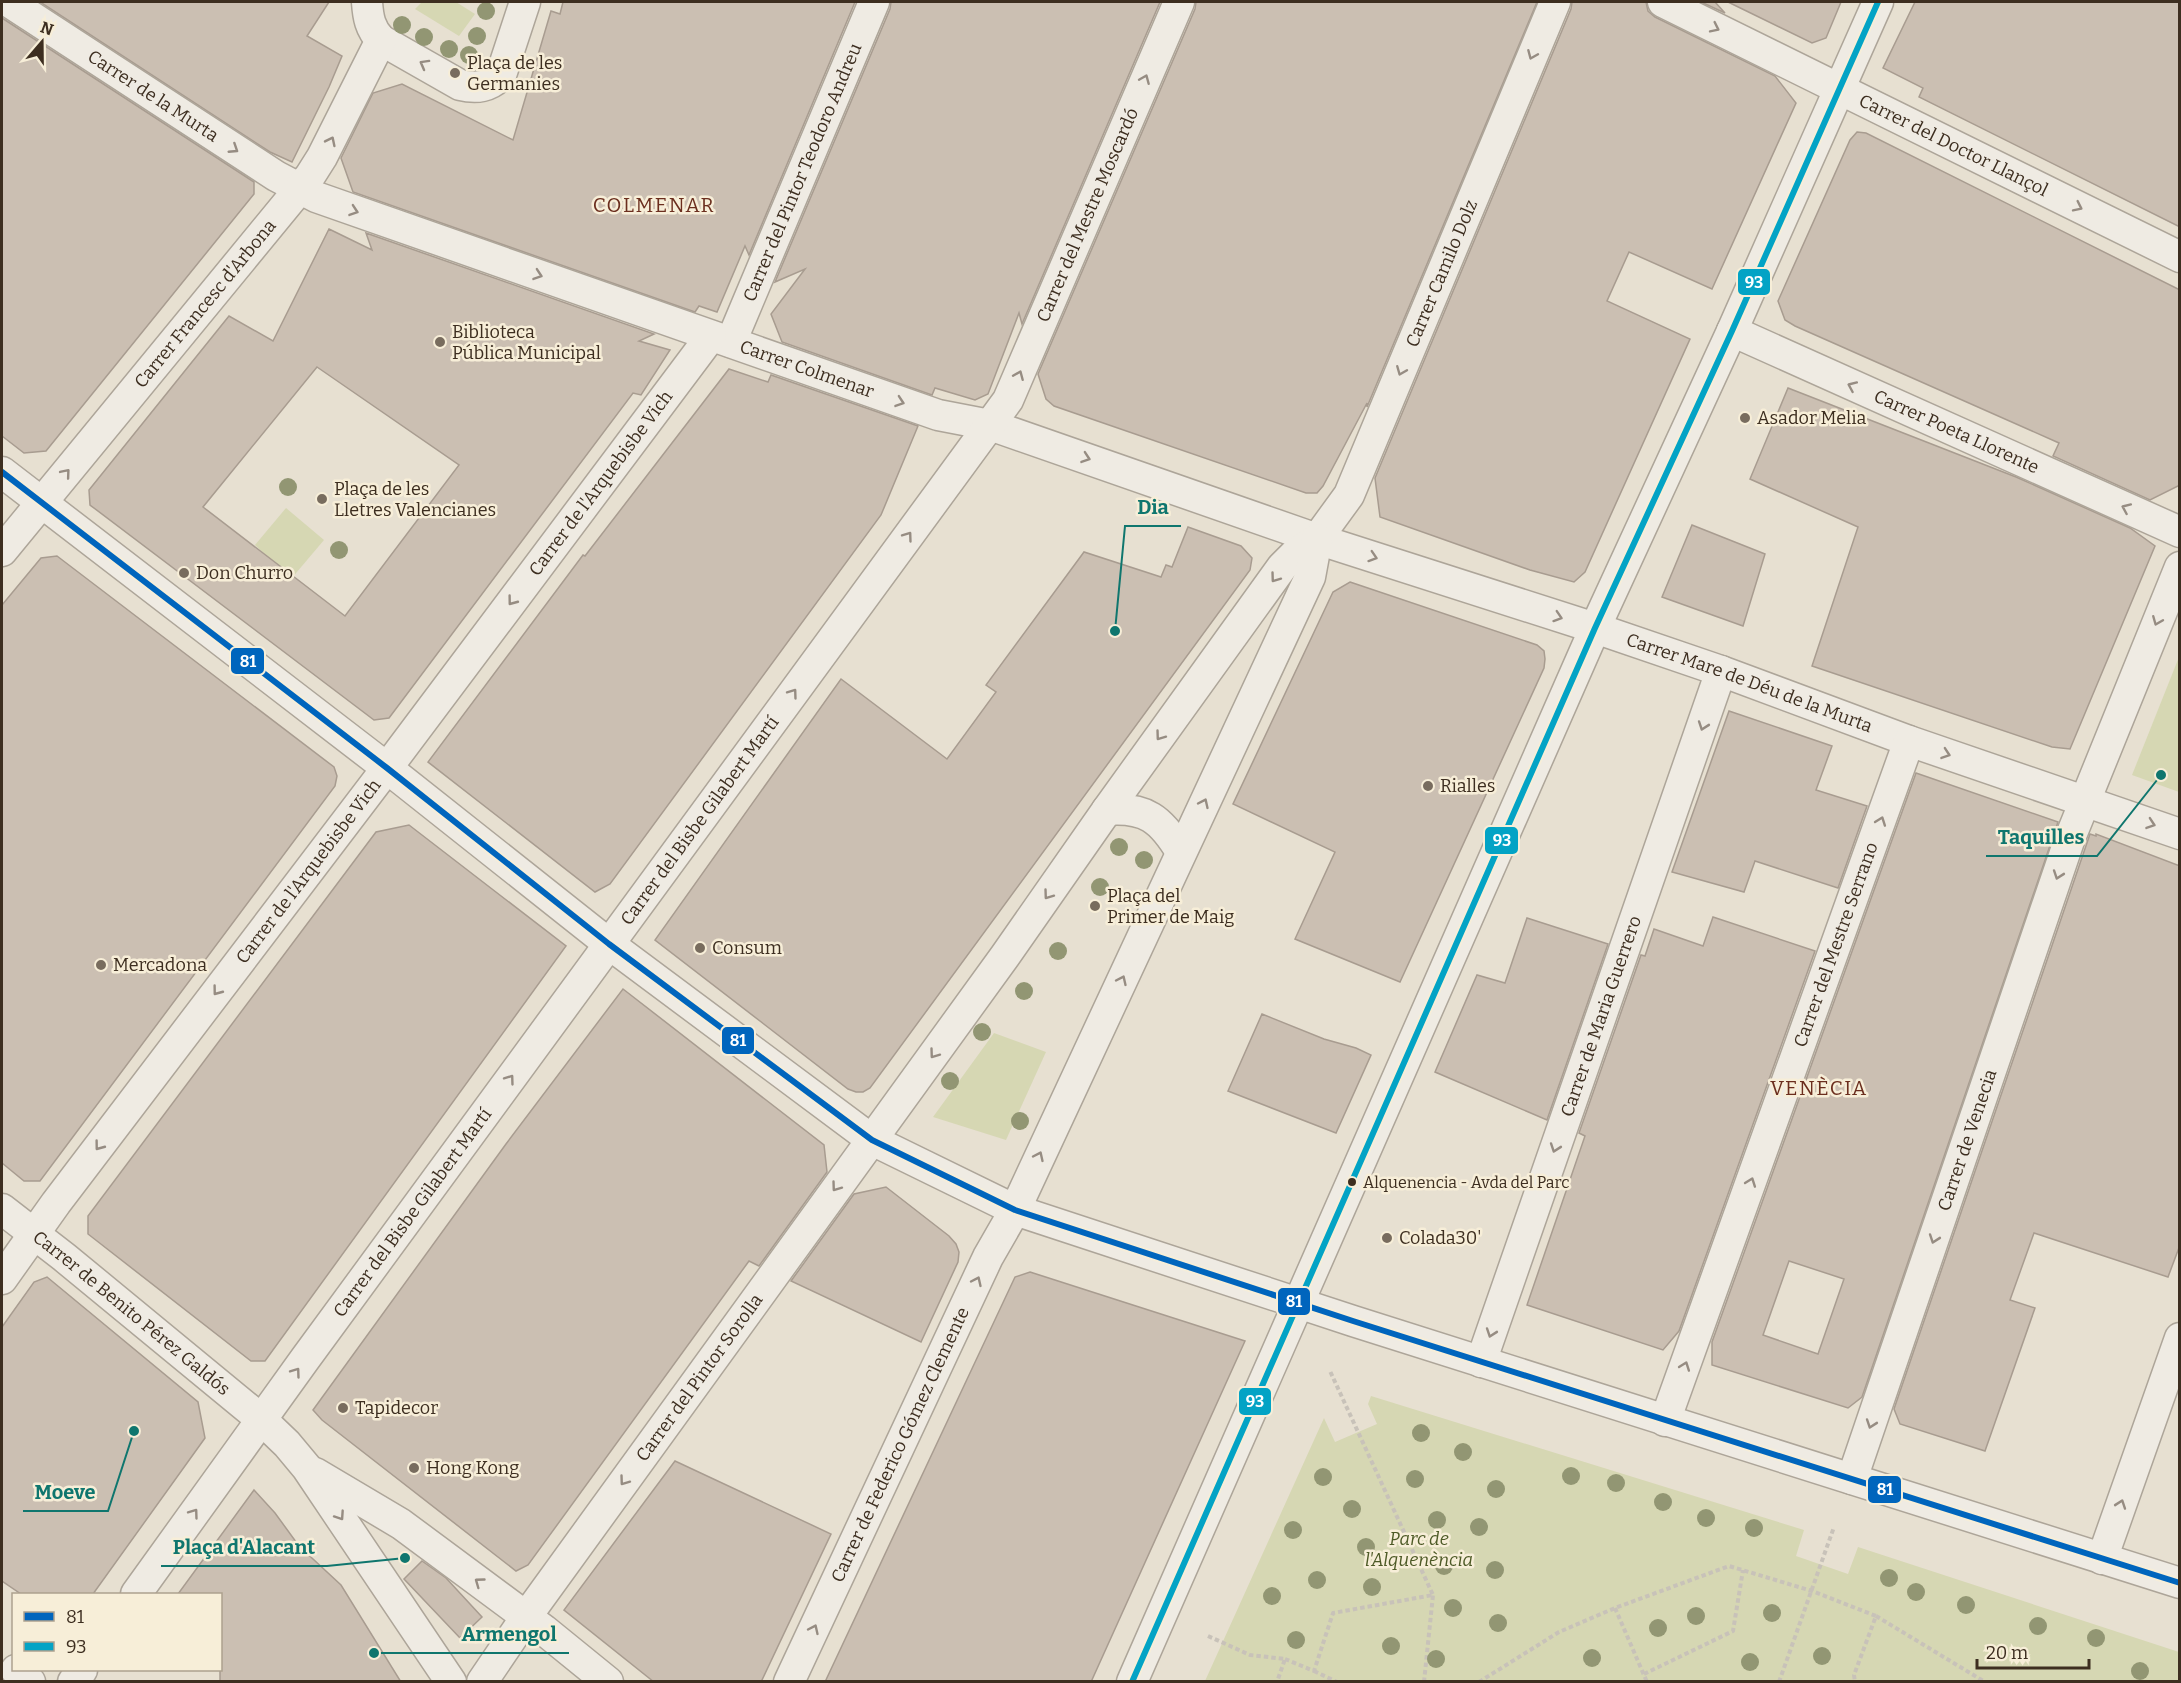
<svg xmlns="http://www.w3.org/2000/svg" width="2181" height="1683" font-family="Bitter,serif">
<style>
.green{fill:#d6d7b3}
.building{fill:#cbbfb2;stroke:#a89c90;stroke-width:1.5;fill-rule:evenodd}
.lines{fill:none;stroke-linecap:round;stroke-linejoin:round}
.minor-casing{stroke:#ada599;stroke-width:33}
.path{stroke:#c8c2b9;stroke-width:4;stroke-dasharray:4.5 3;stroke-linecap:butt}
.minor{stroke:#efebe3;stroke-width:30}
.bus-1-casing{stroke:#f7eed8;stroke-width:10}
.bus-2-casing{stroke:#f7eed8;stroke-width:10}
.bus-1{stroke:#0065bd;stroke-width:6}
.bus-2{stroke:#03a3c5;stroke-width:6}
.tree{fill:#929673}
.oneway{stroke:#968c82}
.poi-dot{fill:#786c5e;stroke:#f7eed8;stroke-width:2}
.bus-dot{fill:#3d2e20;stroke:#f7eed8;stroke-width:2}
.labels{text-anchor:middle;stroke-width:5;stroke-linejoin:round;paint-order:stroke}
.bus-label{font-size:16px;fill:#3d2e20;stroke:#f7eed8;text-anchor:start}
.poi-label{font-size:18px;fill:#3d2e20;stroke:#f7eed8;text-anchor:start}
.street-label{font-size:18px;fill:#3d2e20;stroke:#f7eed8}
.park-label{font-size:18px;font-style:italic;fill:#4d5a26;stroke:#f7eed8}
.neighbourhood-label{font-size:20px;letter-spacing:1.5px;fill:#6b2e1e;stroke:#f7eed8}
.leader{fill:none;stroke:#0f766e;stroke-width:2}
.callout-dot{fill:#0f766e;stroke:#f7eed8;stroke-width:2}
.callout-label{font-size:20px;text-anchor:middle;font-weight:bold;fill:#0f766e;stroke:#f7eed8;stroke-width:5;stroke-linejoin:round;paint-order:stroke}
.line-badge{stroke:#f7eed8;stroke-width:2}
.badge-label{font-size:16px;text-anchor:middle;font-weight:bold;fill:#fff}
</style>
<rect width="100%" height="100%" fill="#e7e0d1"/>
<!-- green -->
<g class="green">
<polygon points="422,2 456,2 475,14 459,36 415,9"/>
<polygon points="286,508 324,540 291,579 255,545"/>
<polygon points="2179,657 2180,792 2179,792 2132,775"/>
<polygon points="994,1033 1046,1052 1006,1140 933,1117"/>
<polygon points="1371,1396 1804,1530 1796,1556 1848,1574 1858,1547 2179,1652 2179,1681 1205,1681 1324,1418 1335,1442 1377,1424 1368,1404"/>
</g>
<!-- building -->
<g class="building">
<polygon points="40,2 329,2 307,36 342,56 329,87 292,162 270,152"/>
<polygon points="563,2 855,2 749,255 745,246 717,312 699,306 695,312 353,192 341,158 373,93 402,84 513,140 551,11 560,14"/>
<polygon points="891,2 1160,2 1022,324 1019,313 988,394 975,400 935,388 932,395 782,342 771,314 805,269 775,282 890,9"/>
<polygon points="1196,2 1537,2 1367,407 1367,403 1323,486 1317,493 1306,493 1054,406 1046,399 1038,374 1195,9"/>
<polygon points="1572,2 1646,2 1648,11 1655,17 1775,76 1796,103 1712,289 1629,252 1607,301 1690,339 1585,572 1574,582 1530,570 1380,517 1375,478 1571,9"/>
<polygon points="1701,2 1715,2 1725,13"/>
<polygon points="1728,2 1841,2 1826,38 1812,43"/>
<polygon points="1915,2 2180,2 2180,227 1919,97 1923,88 1883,68"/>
<polygon points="2,18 254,182 254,194 46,451 24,453 2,436"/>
<polygon points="1857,132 1866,133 2180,290 2180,485 2150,500 2053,456 2059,443 1795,326 1785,320 1778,301 1850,140"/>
<path d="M329,229l43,21 -6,-17 288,101 -15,7 31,9 -29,45 -8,-2 -244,325 -15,2 -284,-215 -1,-15 140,-174 44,25zM317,367l142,98 -114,151 -142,-109z"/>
<polygon points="729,369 768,382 771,375 918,426 881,515 610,884 595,892 428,762 583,555 585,556"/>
<polygon points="1788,388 2016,477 2130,528 2155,546 2070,749 2052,747 1812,666 1858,527 1750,479"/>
<polygon points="1692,525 1765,554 1743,626 1662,597"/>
<polygon points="1188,527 1241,546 1252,558 1250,570 870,1088 863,1092 856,1092 848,1089 655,940 841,679 947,759 996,692 986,685 1084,552 1161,577 1166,565 1172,567"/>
<polygon points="57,556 334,767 337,776 335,786 40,1181 24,1181 2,1163 2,605 41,558"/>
<polygon points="1350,582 1537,645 1544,651 1545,659 1544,668 1400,982 1295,939 1335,852 1233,804 1333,592"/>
<polygon points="1729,711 1832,746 1816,790 1867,806 1838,888 1755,861 1744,892 1672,872"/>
<path d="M1916,773l142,49 -196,575 -14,11 -136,-43v-23zM1789,1261l55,18 -26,75 -55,-19z"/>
<polygon points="409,825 566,946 265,1361 251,1361 88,1234 88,1216 376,832"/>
<polygon points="2090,834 2096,836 2096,834 2180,866 2180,1245 2168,1277 2034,1233 2010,1300 2035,1308 1985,1451 1900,1424 1894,1409"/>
<polygon points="1713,917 1815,951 1679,1331 1663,1350 1527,1305 1585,1136 1579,1133 1641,955 1645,956 1654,929 1703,946"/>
<polygon points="1527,918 1608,944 1547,1120 1435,1072 1477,975 1505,983"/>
<polygon points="623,989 824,1145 827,1172 759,1266 749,1261 528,1565 516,1571 322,1420 313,1410 506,1144"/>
<polygon points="1262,1014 1324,1039 1356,1048 1371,1055 1336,1133 1228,1091"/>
<polygon points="886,1187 949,1236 956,1244 959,1252 958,1262 921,1342 791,1281 854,1194"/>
<polygon points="1030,1272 1245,1341 1091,1682 825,1682 1015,1277"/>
<polygon points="47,1277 198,1402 205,1438 93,1594 21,1594 2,1581 2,1327 34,1282"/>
<polygon points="675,1461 831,1534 761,1682 654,1682 564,1610"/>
<polygon points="254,1490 275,1513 299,1546 341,1585 401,1682 220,1682 220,1594 178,1594"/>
<polygon points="422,1561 446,1578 482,1617 460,1638 404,1579"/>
</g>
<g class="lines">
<!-- minor casing -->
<g class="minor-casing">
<g id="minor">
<path id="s1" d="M9,2l267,174 40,21 622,218 52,10 327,114 278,89 126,43 188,70 271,93"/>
<path d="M367,2c1,15 3,27 14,38l79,45c17,4 29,2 41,-10l24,-73"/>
<path id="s2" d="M1663,2l517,255"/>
<path id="s3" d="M1732,331l448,201"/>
<path id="s4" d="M731,342l143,-340"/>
<polyline points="2,472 387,768 609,944 872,1140 1015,1210 1353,1321 2180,1583"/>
<path id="s5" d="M2,551l308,-375 12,-19 59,-117"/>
<path d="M1107,810c39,-3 54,9 74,42"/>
<path id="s6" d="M2,1209l62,48 198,163 25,24 20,24 144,214"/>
<path id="s7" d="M2,1279l54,-76 331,-435 324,-432"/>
<path id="s8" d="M1481,1362l240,-691"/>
<path id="s9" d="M1665,1421l244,-680"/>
<polyline points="315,1473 401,1524 544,1630 608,1682"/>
<path id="s10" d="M1852,1479l218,-641 110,-271"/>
<polyline points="2102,1559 2180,1338"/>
<path id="s11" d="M136,1594l169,-235 703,-959 171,-398"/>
<polyline points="16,1670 30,1682"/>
<polyline points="73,1682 82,1670"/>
<path id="s12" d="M482,1682l44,-65 479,-661 102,-146 175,-243 14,-14 21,-14 32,-44 206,-493"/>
<path id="s13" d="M789,1682l199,-425 27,-47 295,-633 7,-38"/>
<polyline points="1132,1682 1595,628 1732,331 1878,2"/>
</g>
</g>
<!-- path -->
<g class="path">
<polyline points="1615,1608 1647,1682"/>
<polyline points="1876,1616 1985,1682"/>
<polyline points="1208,1636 1250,1655 1285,1659 1277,1682"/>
<polyline points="1285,1659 1314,1671 1333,1613 1433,1595 1330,1371"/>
<polyline points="1314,1671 1337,1682"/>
<polyline points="1644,1674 1733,1631 1743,1570"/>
<polyline points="1424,1682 1433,1595"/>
<polyline points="1479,1682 1559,1632 1615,1608 1729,1566 1812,1591 1876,1616 1854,1675 1855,1682"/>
<polyline points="1779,1682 1834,1527"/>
</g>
<!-- minor -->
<use href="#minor" class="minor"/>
<!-- bus-1 casing -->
<g class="bus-1-casing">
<polyline id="bus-1" points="2,472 387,768 609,944 872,1140 1015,1210 1353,1321 2180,1583"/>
</g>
<!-- bus-2 casing -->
<g class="bus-2-casing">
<polyline id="bus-2" points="1132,1682 1595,628 1732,331 1878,2"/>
</g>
<!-- bus-1 -->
<use href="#bus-1" class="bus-1"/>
<!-- bus-2 -->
<use href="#bus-2" class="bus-2"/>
</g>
<!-- trees -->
<g class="tree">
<circle cx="486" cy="11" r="9"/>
<circle cx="402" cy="25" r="9"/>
<circle cx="477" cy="36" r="9"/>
<circle cx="424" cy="37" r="9"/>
<circle cx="449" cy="49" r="9"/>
<circle cx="469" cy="55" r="9"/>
<circle cx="288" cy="487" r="9"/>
<circle cx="339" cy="550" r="9"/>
<circle cx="1119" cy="847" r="9"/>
<circle cx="1144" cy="860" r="9"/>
<circle cx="1100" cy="887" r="9"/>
<circle cx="1058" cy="951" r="9"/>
<circle cx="1024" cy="991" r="9"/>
<circle cx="982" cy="1032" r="9"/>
<circle cx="950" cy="1081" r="9"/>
<circle cx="1020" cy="1121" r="9"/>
<circle cx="1421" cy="1433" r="9"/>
<circle cx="1463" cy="1452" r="9"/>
<circle cx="1571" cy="1476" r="9"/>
<circle cx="1323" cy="1477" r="9"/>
<circle cx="1415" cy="1479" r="9"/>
<circle cx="1616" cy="1483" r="9"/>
<circle cx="1496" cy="1489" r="9"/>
<circle cx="1663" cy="1502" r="9"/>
<circle cx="1352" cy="1509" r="9"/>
<circle cx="1706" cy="1518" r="9"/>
<circle cx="1437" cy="1520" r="9"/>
<circle cx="1479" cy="1527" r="9"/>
<circle cx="1754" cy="1528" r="9"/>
<circle cx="1293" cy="1530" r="9"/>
<circle cx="1366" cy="1547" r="9"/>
<circle cx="1444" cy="1566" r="9"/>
<circle cx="1495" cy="1570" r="9"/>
<circle cx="1889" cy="1578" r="9"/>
<circle cx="1317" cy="1580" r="9"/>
<circle cx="1372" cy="1587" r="9"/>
<circle cx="1916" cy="1592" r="9"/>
<circle cx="1272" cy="1596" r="9"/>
<circle cx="1966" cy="1605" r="9"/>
<circle cx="1453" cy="1608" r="9"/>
<circle cx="1772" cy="1613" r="9"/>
<circle cx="1696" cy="1616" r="9"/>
<circle cx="1498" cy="1623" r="9"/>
<circle cx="2038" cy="1626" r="9"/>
<circle cx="1658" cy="1628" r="9"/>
<circle cx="2096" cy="1638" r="9"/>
<circle cx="1296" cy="1640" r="9"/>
<circle cx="1391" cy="1646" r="9"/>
<circle cx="1822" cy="1656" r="9"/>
<circle cx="1592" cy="1658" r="9"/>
<circle cx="1436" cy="1659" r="9"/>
<circle cx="1750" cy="1662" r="9"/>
<circle cx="2140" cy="1671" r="9"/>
</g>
<!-- one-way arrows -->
<defs><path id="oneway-chevron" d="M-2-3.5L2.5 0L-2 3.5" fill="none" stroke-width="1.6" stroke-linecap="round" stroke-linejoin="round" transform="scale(1.5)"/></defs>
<g class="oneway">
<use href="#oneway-chevron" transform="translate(1715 28) rotate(26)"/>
<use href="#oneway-chevron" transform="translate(1532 55) rotate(113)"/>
<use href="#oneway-chevron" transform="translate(424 64) rotate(-151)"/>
<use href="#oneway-chevron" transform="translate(1145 79) rotate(-67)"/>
<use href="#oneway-chevron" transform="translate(331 141) rotate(-64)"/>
<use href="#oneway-chevron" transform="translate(234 149) rotate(33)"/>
<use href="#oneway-chevron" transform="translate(2078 207) rotate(26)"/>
<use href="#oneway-chevron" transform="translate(354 211) rotate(19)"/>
<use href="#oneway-chevron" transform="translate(538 275) rotate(19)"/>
<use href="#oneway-chevron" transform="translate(1401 371) rotate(112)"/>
<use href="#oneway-chevron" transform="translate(1019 375) rotate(-67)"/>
<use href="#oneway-chevron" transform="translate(1852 386) rotate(-156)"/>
<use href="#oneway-chevron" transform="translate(900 402) rotate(19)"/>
<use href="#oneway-chevron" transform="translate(1086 458) rotate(19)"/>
<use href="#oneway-chevron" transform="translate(66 473) rotate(-50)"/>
<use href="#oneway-chevron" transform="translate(2126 508) rotate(-156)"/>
<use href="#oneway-chevron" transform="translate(908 536) rotate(-54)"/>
<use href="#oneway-chevron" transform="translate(1373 557) rotate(18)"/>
<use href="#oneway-chevron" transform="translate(1275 578) rotate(126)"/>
<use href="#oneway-chevron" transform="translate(512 601) rotate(127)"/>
<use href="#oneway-chevron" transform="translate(1558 617) rotate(18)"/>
<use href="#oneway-chevron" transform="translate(2157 621) rotate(112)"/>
<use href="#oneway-chevron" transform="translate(793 693) rotate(-54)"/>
<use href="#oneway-chevron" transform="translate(1703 726) rotate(109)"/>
<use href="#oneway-chevron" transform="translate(1160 736) rotate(126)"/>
<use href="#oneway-chevron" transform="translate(1946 754) rotate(19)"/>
<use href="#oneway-chevron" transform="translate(1204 803) rotate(-65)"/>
<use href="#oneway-chevron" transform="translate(1881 821) rotate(-70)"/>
<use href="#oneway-chevron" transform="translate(2151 824) rotate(19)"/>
<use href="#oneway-chevron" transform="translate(2058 875) rotate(109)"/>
<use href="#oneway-chevron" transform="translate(1048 895) rotate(126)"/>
<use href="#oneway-chevron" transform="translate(1122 980) rotate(-65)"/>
<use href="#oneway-chevron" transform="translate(217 991) rotate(127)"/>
<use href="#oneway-chevron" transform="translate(934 1054) rotate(126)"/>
<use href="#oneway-chevron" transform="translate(510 1079) rotate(-54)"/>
<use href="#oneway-chevron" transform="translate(99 1146) rotate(127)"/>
<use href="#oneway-chevron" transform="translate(1555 1148) rotate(109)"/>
<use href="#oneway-chevron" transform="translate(1039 1156) rotate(-65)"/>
<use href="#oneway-chevron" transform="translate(1751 1182) rotate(-70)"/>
<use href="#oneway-chevron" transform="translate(836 1187) rotate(126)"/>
<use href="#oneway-chevron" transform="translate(1934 1239) rotate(109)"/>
<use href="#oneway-chevron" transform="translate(977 1281) rotate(-65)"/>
<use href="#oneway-chevron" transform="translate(1491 1333) rotate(109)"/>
<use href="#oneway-chevron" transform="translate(1685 1366) rotate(-70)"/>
<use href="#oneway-chevron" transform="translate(296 1372) rotate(-54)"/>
<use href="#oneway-chevron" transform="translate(1871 1424) rotate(109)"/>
<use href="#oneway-chevron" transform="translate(624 1481) rotate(126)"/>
<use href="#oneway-chevron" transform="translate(2121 1504) rotate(-71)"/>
<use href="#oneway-chevron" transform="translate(194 1513) rotate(-54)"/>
<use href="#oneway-chevron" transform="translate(340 1516) rotate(56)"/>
<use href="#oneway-chevron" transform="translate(479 1582) rotate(-144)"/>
<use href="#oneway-chevron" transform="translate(814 1629) rotate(-65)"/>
</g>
<!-- markers -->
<g class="poi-dot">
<circle cx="455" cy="73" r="6"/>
<circle cx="440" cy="342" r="6"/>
<circle cx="1745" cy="418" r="6"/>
<circle cx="322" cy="499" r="6"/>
<circle cx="184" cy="573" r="6"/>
<circle cx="1428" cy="786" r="6"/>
<circle cx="1095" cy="906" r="6"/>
<circle cx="700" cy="948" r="6"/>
<circle cx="101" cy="965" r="6"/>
<circle cx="1387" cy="1238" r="6"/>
<circle cx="343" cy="1408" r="6"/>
<circle cx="414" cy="1468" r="6"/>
</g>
<circle class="bus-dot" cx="1352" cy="1182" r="5"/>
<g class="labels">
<!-- bus labels -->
<g class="bus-label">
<text x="1363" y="1188">Alquenencia - Avda del Parc</text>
</g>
<!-- poi labels -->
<g class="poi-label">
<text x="467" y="69">Plaça de les<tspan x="467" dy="21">Germanies</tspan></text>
<text x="452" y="338">Biblioteca<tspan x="452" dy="21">Pública Municipal</tspan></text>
<text x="1757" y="424">Asador Melia</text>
<text x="334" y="495">Plaça de les<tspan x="334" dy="21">Lletres Valencianes</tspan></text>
<text x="196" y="579">Don Churro</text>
<text x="1440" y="792">Rialles</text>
<text x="1107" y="902">Plaça del<tspan x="1107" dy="21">Primer de Maig</tspan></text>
<text x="712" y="954">Consum</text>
<text x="113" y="971">Mercadona</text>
<text x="1399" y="1244">Colada30'</text>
<text x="355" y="1414">Tapidecor</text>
<text x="426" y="1474">Hong Kong</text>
</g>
<!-- street labels -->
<g class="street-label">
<text dy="6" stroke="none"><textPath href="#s1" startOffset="172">Carrer de la Murta</textPath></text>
<text dy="6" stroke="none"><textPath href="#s2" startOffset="324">Carrer del Doctor Llançol</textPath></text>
<text dy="6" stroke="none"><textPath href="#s4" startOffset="184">Carrer del Pintor Teodoro Andreu</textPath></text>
<text dy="6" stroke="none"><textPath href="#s11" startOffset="1680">Carrer del Mestre Moscardó</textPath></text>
<text dy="6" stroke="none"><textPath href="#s12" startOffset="1712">Carrer Camilo Dolz</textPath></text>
<text dy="6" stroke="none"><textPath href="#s5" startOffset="320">Carrer Francesc d'Arbona</textPath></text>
<text dy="6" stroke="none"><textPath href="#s1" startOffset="884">Carrer Colmenar</textPath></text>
<text dy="6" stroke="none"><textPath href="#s3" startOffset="246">Carrer Poeta Llorente</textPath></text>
<text dy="6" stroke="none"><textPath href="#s7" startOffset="996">Carrer de l'Arquebisbe Vich</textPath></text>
<text dy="6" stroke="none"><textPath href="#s1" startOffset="1878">Carrer Mare de Déu de la Murta</textPath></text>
<text dy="6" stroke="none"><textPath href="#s11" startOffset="957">Carrer del Bisbe Gilabert Martí</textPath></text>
<text dy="6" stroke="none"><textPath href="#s7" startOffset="510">Carrer de l'Arquebisbe Vich</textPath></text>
<text dy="6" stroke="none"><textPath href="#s9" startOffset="506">Carrer del Mestre Serrano</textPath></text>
<text dy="6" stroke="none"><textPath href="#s8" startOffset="366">Carrer de Maria Guerrero</textPath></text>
<text dy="6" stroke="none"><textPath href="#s10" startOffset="358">Carrer de Venecia</textPath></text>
<text dy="6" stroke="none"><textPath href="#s11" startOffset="471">Carrer del Bisbe Gilabert Martí</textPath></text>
<text dy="6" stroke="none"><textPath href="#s6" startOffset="166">Carrer de Benito Pérez Galdós</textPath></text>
<text dy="6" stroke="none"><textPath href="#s12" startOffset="374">Carrer del Pintor Sorolla</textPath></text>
<text dy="6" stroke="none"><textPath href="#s13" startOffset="262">Carrer de Federico Gómez Clemente</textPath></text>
</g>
<!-- park labels -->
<g class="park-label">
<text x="1419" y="1545">Parc de<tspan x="1419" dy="21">l'Alquenència</tspan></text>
</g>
<!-- neighbourhood labels -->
<g class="neighbourhood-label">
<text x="654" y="212">COLMENAR</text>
<text x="1819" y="1095">VENÈCIA</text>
</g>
</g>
<!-- callouts -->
<path class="leader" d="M1115 631L1125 526H1181M2161 775L2097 856H1986M134 1431L108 1511H23M405 1558L327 1566H161M374 1653L449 1653H569"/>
<g class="callout-dot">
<circle cx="1115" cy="631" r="6"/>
<circle cx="2161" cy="775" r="6"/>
<circle cx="134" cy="1431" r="6"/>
<circle cx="405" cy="1558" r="6"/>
<circle cx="374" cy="1653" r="6"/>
</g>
<g class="callout-label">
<text x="1153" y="514">Dia</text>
<text x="2041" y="844">Taquilles</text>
<text x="65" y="1499">Moeve</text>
<text x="244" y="1554">Plaça d'Alacant</text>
<text x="509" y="1641">Armengol</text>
</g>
<g class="line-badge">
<rect x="1737" y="268" width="34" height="28" rx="6" fill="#03a3c5"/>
<rect x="230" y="647" width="35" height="28" rx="6" fill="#0065bd"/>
<rect x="1484" y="826" width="35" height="29" rx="6" fill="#03a3c5"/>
<rect x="721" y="1026" width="34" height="29" rx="6" fill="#0065bd"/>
<rect x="1277" y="1287" width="34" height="29" rx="6" fill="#0065bd"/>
<rect x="1238" y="1387" width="34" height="29" rx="6" fill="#03a3c5"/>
<rect x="1867" y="1475" width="35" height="29" rx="6" fill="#0065bd"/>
</g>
<g class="badge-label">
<text x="1754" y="288">93</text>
<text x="248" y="667">81</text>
<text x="1502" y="846">93</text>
<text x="738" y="1046">81</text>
<text x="1294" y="1307">81</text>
<text x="1255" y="1407">93</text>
<text x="1885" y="1495">81</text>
</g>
<!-- border -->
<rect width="2181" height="1683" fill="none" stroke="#3d2e20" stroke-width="6"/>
<!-- legend -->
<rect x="12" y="1593" width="210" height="78" fill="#f7eed8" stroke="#ada18e" stroke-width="1.5"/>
<rect x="24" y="1612" width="30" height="9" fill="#0065bd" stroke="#ada18e" stroke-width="1.5"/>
<text x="66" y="1623" font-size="18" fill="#3d2e20">81</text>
<rect x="24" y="1642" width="30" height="9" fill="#03a3c5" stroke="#ada18e" stroke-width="1.5"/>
<text x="66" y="1653" font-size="18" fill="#3d2e20">93</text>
<!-- north arrow -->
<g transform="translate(42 42) rotate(20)" stroke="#f7eed8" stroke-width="4.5" paint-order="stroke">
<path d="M0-4.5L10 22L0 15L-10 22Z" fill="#3d2e20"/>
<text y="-9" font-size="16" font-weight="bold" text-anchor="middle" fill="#3d2e20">N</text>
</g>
<!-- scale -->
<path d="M1977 1659v9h112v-9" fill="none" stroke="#3d2e20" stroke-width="3"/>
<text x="1986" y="1659" font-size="18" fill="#3d2e20" stroke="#f7eed8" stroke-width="4.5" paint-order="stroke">20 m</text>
</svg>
